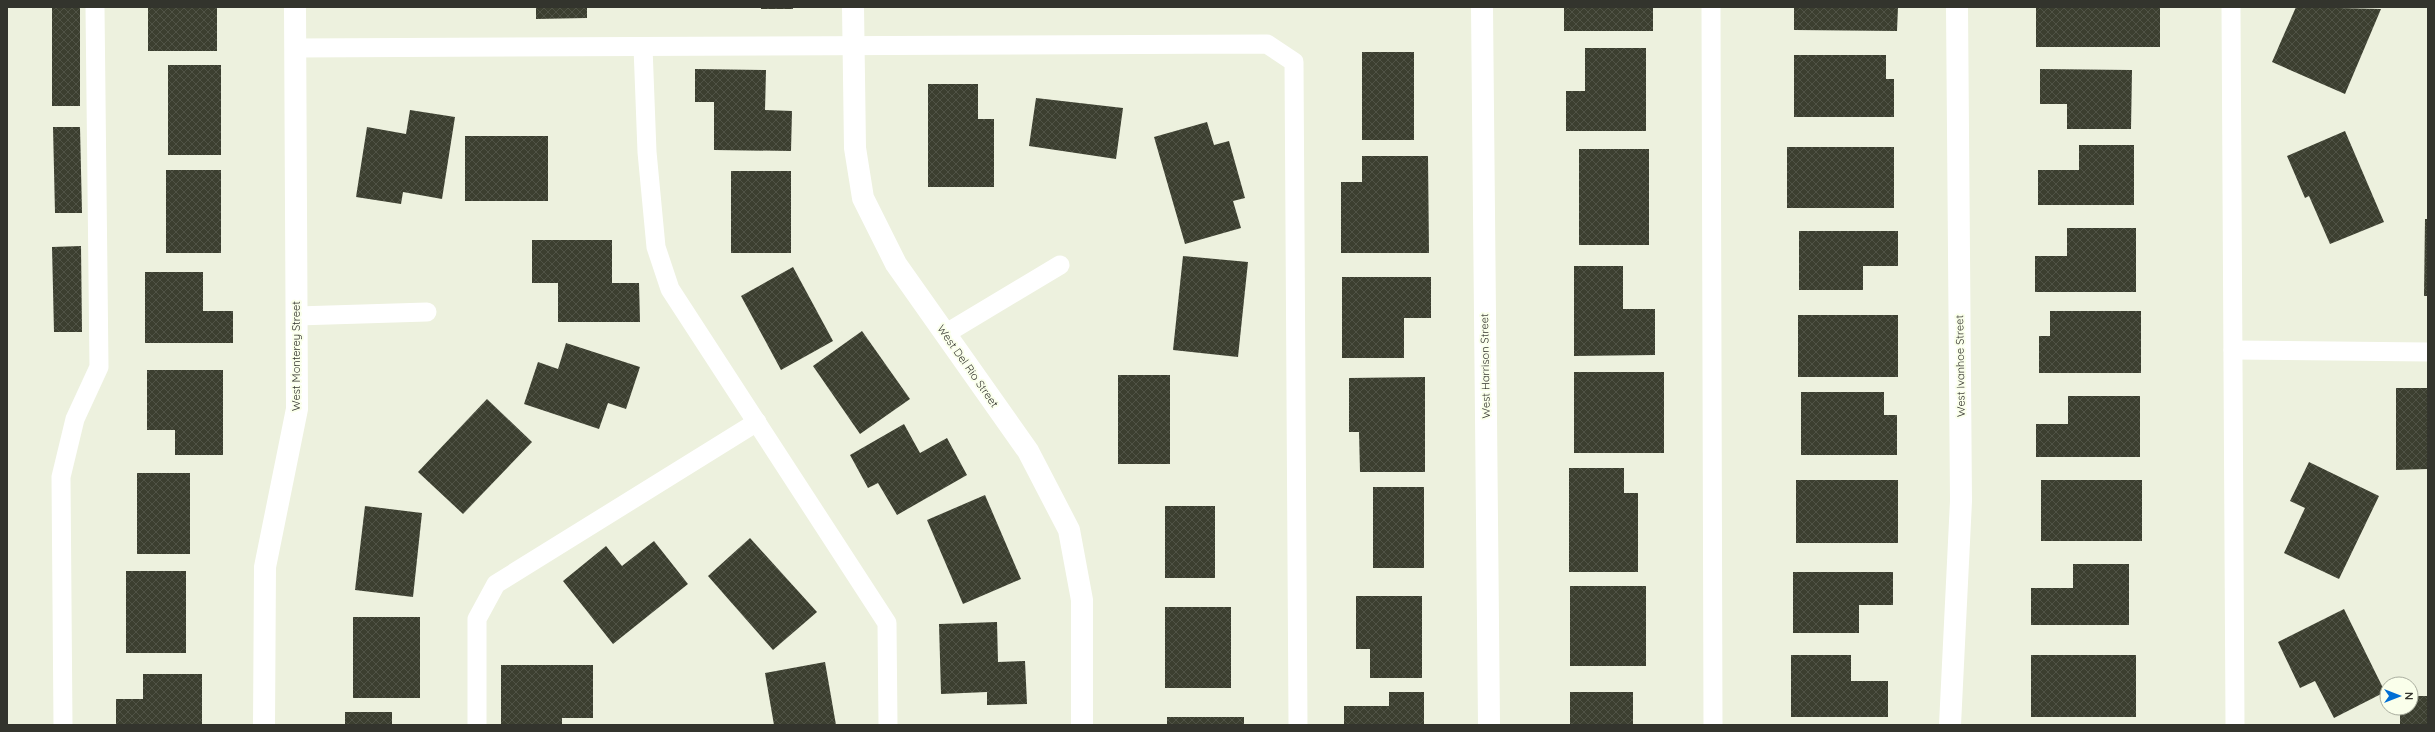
<svg xmlns="http://www.w3.org/2000/svg" width="2435" height="732" font-family="Quicksand,sans-serif">
<style>
.building{fill:url(#building-cross-hatch)}
.lines{fill:none;stroke-linecap:round;stroke-linejoin:round}
.service{stroke:#fff;stroke-width:19}
.minor{stroke:#fff;stroke-width:22}
.labels{text-anchor:middle;stroke-width:4;stroke-linejoin:round;paint-order:stroke}
.street-label{font-size:11px;fill:#33342d;stroke:#faffeb}
</style>
<defs>
<pattern id="building-cross-hatch" width="8" height="8" patternUnits="userSpaceOnUse"><rect width="8" height="8" fill="#3c3f30"/><path d="M0 0l8 8M0 8l8-8" fill="none" stroke="#505346"/></pattern>
</defs>
<rect width="100%" height="100%" fill="#edf1de"/>
<!-- building -->
<g class="building">
<rect x="52" y="7" width="28" height="99"/>
<rect x="148" y="7" width="69" height="44"/>
<polygon points="536,7 587,7 587,18 536,19"/>
<rect x="761" y="7" width="32" height="2"/>
<rect x="1564" y="7" width="89" height="24"/>
<polygon points="1794,7 1898,7 1897,31 1794,30"/>
<rect x="2036" y="7" width="124" height="40"/>
<polygon points="2296,7 2381,9 2345,94 2272,62"/>
<polygon points="1585,48 1646,48 1646,131 1566,131 1566,91 1585,91"/>
<rect x="1362" y="52" width="52" height="88"/>
<polygon points="1794,55 1886,55 1886,79 1894,79 1894,117 1794,117"/>
<rect x="168" y="65" width="53" height="90"/>
<polygon points="695,69 766,70 765,110 792,111 791,151 714,150 714,102 695,102"/>
<polygon points="2040,69 2132,70 2131,129 2067,129 2067,104 2040,104"/>
<polygon points="928,84 978,84 978,119 994,119 994,187 928,187"/>
<polygon points="1036,98 1123,108 1116,159 1029,146"/>
<polygon points="410,110 455,117 442,199 403,192 401,204 356,197 367,127 406,134"/>
<polygon points="1207,122 1214,145 1229,141 1245,198 1233,201 1241,228 1185,244 1154,137"/>
<polygon points="53,127 80,127 82,213 55,213"/>
<polygon points="2345,131 2384,222 2330,244 2309,196 2305,198 2287,156"/>
<rect x="465" y="136" width="83" height="65"/>
<polygon points="2079,145 2134,145 2134,205 2038,205 2038,170 2079,170"/>
<rect x="1787" y="147" width="107" height="61"/>
<rect x="1579" y="149" width="70" height="96"/>
<polygon points="1362,156 1428,156 1429,253 1341,253 1341,182 1362,182"/>
<rect x="166" y="170" width="55" height="83"/>
<rect x="731" y="171" width="60" height="82"/>
<polygon points="2425,219 2428,219 2428,296 2424,296"/>
<polygon points="2067,228 2136,228 2136,292 2035,292 2035,256 2067,256"/>
<polygon points="1799,231 1898,231 1898,266 1863,266 1863,290 1799,290"/>
<polygon points="532,240 612,240 612,283 639,283 640,322 558,322 558,283 532,283"/>
<polygon points="81,246 82,332 54,332 52,247"/>
<polygon points="1183,256 1248,262 1238,357 1173,350"/>
<polygon points="1574,266 1623,266 1623,309 1655,309 1655,355 1574,356"/>
<polygon points="793,267 833,341 781,370 741,296"/>
<polygon points="145,272 203,272 203,311 233,311 233,343 145,343"/>
<polygon points="1342,277 1431,277 1431,318 1404,318 1404,358 1342,358"/>
<polygon points="2050,311 2141,311 2141,373 2039,373 2039,336 2050,336"/>
<rect x="1798" y="315" width="100" height="62"/>
<polygon points="862,331 910,399 860,434 813,366"/>
<polygon points="566,343 640,367 626,409 608,403 599,429 524,404 538,362 558,369"/>
<polygon points="147,370 223,370 223,455 175,455 175,430 147,430"/>
<rect x="1574" y="372" width="90" height="81"/>
<rect x="1118" y="375" width="52" height="89"/>
<polygon points="1425,377 1425,472 1360,472 1359,432 1349,432 1349,378"/>
<polygon points="2396,388 2428,388 2428,469 2396,470"/>
<polygon points="1801,392 1884,392 1884,415 1897,415 1897,455 1801,455"/>
<polygon points="2068,396 2140,396 2140,457 2036,457 2036,424 2068,424"/>
<polygon points="487,399 532,442 463,514 418,472"/>
<polygon points="904,424 920,453 947,438 967,475 897,515 878,483 868,488 850,455"/>
<polygon points="2309,462 2379,496 2339,579 2284,553 2305,508 2290,501"/>
<polygon points="1569,468 1624,468 1624,493 1638,493 1638,572 1569,572"/>
<rect x="137" y="473" width="53" height="81"/>
<rect x="1796" y="480" width="102" height="63"/>
<rect x="2041" y="480" width="101" height="61"/>
<rect x="1373" y="487" width="51" height="81"/>
<polygon points="985,495 1021,579 963,604 927,520"/>
<polygon points="365,506 422,513 413,597 355,590"/>
<rect x="1165" y="506" width="50" height="72"/>
<polygon points="750,538 817,612 773,650 708,576"/>
<polygon points="654,541 688,584 613,644 563,581 606,546 622,566"/>
<polygon points="2073,564 2129,564 2129,625 2031,625 2031,588 2073,588"/>
<rect x="126" y="571" width="60" height="82"/>
<polygon points="1793,572 1893,572 1893,605 1859,605 1859,633 1793,633"/>
<rect x="1570" y="586" width="76" height="80"/>
<polygon points="1356,596 1422,596 1422,678 1370,678 1370,649 1356,649"/>
<rect x="1165" y="607" width="66" height="81"/>
<polygon points="2344,609 2385,692 2334,718 2315,681 2300,688 2278,642"/>
<rect x="353" y="617" width="67" height="81"/>
<polygon points="997,622 998,662 1025,661 1027,704 987,705 987,692 941,694 939,624"/>
<polygon points="1791,655 1851,655 1851,681 1888,681 1888,717 1791,717"/>
<rect x="2031" y="655" width="105" height="62"/>
<polygon points="825,662 836,725 774,725 765,673"/>
<polygon points="501,665 593,665 593,718 562,718 562,725 501,725"/>
<polygon points="143,674 202,674 202,724 116,725 116,699 143,699"/>
<polygon points="1389,692 1424,692 1424,725 1344,725 1344,706 1389,706"/>
<rect x="1570" y="692" width="63" height="33"/>
<polygon points="2411,696 2428,696 2428,725 2400,725 2400,708 2411,708"/>
<rect x="345" y="712" width="47" height="13"/>
<rect x="1167" y="717" width="77" height="8"/>
</g>
<g class="lines">
<!-- service -->
<g class="service">
<polyline points="1711,7 1713,725"/>
<polyline points="2231,7 2235,725"/>
<polyline points="643,47 647,152 656,247 670,289 887,623 888,725"/>
<polyline points="295,48 1267,44 1294,62 1298,725"/>
<polyline points="297,316 427,312"/>
<polyline points="945,334 1060,265"/>
<polyline points="2233,350 2428,352"/>
<polyline points="63,725 61,477 75,419 99,367 95,7"/>
<polyline points="477,725 477,619 496,584 757,422"/>
</g>
<!-- minor -->
<g class="minor">
<polyline points="853,7 855,148 863,198 896,264 1028,451 1069,530 1082,600 1082,725"/>
<polyline points="1482,7 1489,725"/>
<polyline points="264,725 265,567 297,409 295,7"/>
<polyline points="1950,725 1961,501 1957,7"/>
</g>
</g>
<g class="labels">
<!-- street labels -->
<g class="street-label">
<text transform="translate(296 356) rotate(-90)" y="4">West Monterey Street</text>
<text transform="translate(968 366) rotate(55)" y="4">West Del Rio Street</text>
<text transform="translate(1485 366) rotate(-91)" y="4">West Harrison Street</text>
<text transform="translate(1960 366) rotate(-91)" y="4">West Ivanhoe Street</text>
</g>
</g>
<!-- border -->
<rect width="2435" height="732" fill="none" stroke="#33342d" stroke-width="16"/>
<!-- north arrow -->
<g transform="translate(2399 696) rotate(90)"><circle r="19" fill="#faffeb" stroke="#aaae9f"/>
<path d="M0-3L7 15L0 10L-7 15Z" fill="#006ed5"/>
<text y="-6" font-size="11" font-weight="bold" text-anchor="middle" fill="#33342d">N</text>
</g>
</svg>
